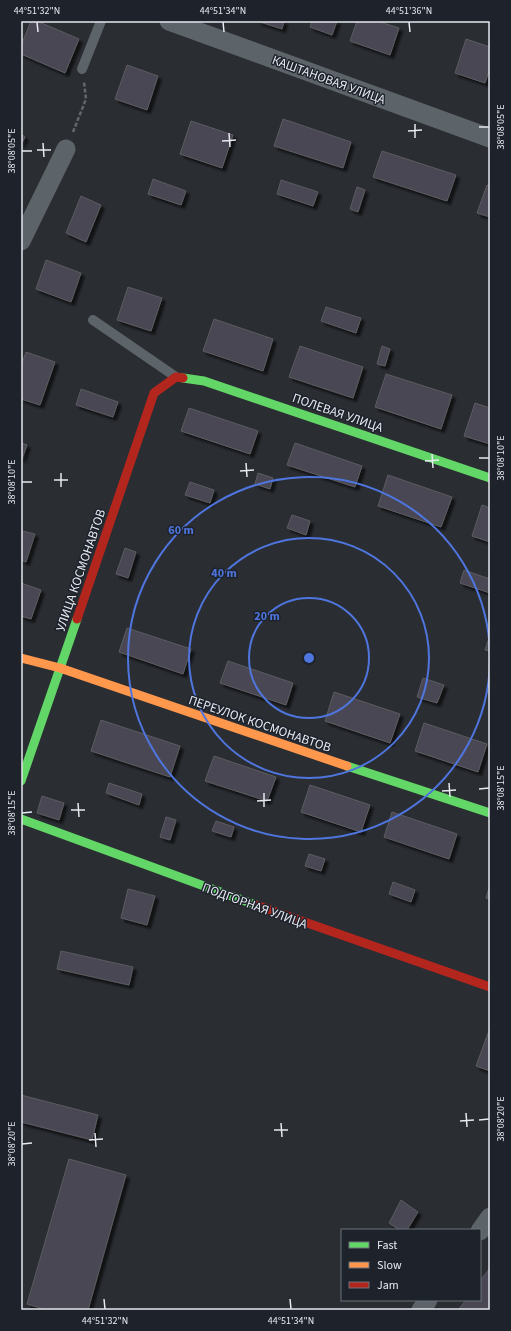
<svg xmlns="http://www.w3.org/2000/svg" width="511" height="1331" font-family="'Source Sans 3',sans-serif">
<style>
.building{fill:#494752;stroke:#5b5c60;filter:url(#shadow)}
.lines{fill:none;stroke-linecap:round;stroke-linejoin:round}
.path{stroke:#61676b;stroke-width:2.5;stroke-dasharray:4 2;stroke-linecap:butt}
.lane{stroke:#5d6469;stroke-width:10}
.street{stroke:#5d6469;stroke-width:19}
.fast{stroke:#63d668;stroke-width:9}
.slow{stroke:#ff974d;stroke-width:9}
.jam{stroke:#b3261e;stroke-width:9}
.ticks{fill:none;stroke:#e6e9f0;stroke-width:1.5}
.ring{fill:none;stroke:#4f75de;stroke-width:2}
.labels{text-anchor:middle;stroke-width:3;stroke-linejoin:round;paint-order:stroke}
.street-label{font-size:13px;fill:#e6e9f0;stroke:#1d222b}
.centre{fill:#4f75de;stroke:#1d222b;stroke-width:2}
.ring-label{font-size:12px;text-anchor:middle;font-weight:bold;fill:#4f75de;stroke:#1d222b;stroke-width:3;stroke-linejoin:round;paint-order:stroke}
.neatline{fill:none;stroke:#e6e9f0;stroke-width:1.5}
.ticks-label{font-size:10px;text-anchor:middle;fill:#e6e9f0}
</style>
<defs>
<filter id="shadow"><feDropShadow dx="3.5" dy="3.5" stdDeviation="1" flood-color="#0009"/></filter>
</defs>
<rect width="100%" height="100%" fill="#2a2d32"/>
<!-- building -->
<g class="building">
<polygon points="31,21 37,21 79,39 65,73 21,54 21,46"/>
<polygon points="257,21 284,21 282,29"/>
<polygon points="312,21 337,21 332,35 310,27"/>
<polygon points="357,21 377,21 399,28 390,55 350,41"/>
<polygon points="466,39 490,47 490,68 485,83 455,73"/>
<polygon points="127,65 158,76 147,110 115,99"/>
<polygon points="283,119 351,142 343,168 274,146"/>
<polygon points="191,121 233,135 222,168 180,154"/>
<polygon points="21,134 25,137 21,145"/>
<polygon points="382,151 456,175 447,201 373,177"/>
<polygon points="153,179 186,191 181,205 148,194"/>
<polygon points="281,180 318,192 313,206 277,194"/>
<polygon points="487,185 490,186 490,217 477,213"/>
<polygon points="357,187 365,190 358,212 350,209"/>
<polygon points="81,196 101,205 86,242 66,233"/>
<polygon points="46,260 81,273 71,302 36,289"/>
<polygon points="128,287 162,298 151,331 117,320"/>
<polygon points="326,307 361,318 356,333 321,321"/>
<polygon points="214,319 273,339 263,371 203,351"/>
<polygon points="300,346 363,367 353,398 289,377"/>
<polygon points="382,346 390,349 385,366 377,364"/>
<polygon points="26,352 55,362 40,405 21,399 21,366"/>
<polygon points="386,374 452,395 441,429 375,407"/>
<polygon points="81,389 118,402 113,417 76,405"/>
<polygon points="475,403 490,408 490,444 464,436"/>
<polygon points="189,408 258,431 250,454 181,431"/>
<polygon points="21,443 27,445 22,459 21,459"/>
<polygon points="295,443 362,466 355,487 287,465"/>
<polygon points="258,473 273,478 270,489 255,484"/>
<polygon points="388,475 452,497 441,527 378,506"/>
<polygon points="190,482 214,490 210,503 185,495"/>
<polygon points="482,505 490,508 490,542 472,536"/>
<polygon points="292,515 310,521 306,535 287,528"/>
<polygon points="23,531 35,534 26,562 21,560 21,537"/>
<polygon points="125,548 136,552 128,578 116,574"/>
<polygon points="464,570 490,579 490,593 460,583"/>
<polygon points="21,583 41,590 31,619 21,616"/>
<polygon points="127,628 191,649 183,674 119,652"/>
<polygon points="490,635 490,651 485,650"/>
<polygon points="228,661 293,683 286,705 220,683"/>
<polygon points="423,678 444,685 437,703 417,697"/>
<polygon points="334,692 400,714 390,743 325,721"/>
<polygon points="101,720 180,746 170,777 91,751"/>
<polygon points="424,723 487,744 478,772 415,751"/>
<polygon points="214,756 276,777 267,801 205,781"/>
<polygon points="109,783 142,794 139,805 106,793"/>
<polygon points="310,785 370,805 361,832 301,812"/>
<polygon points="42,796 64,803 59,820 37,813"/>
<polygon points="392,812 457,834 449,859 384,837"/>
<polygon points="166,817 176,820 170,840 160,837"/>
<polygon points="216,821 234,827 231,837 212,831"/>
<polygon points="309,854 325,859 321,871 305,866"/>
<polygon points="393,882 415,890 411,902 389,894"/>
<polygon points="489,888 490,888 490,899 486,898"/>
<polygon points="128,889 155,896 147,925 121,918"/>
<polygon points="61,951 133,967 129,985 57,969"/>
<polygon points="490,1028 490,1071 476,1066"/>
<polygon points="21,1095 98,1115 92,1140 21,1122"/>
<polygon points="69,1159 126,1175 88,1310 47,1310 27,1304"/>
<polygon points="401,1200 418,1212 407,1230 399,1230 389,1223"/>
<polygon points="490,1268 490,1310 458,1310 466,1300 480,1300 480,1281"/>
</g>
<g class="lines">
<!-- path -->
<polyline class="path" points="73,132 86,99 84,82"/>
<!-- lane -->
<g class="lane">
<polyline points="82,69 101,21"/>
<polyline points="93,320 176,377"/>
</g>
<!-- street -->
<g class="street">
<polyline points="169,21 490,138"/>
<polyline points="21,241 66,149"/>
<polyline points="480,1231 490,1217"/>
<polyline points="421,1310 428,1300"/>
</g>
<!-- fast -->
<g class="fast">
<polyline points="183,378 204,381 490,478"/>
<polyline points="347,766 490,813"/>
<polyline points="21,781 77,619"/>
<polyline points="21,819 256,905"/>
</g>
<!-- slow -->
<polyline class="slow" points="21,658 60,668 347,766"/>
<!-- jam -->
<g class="jam">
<polyline points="77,619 154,393 176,377 183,378"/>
<polyline points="256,905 490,987"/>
</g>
</g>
<!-- ticks -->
<path class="ticks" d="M37,22l1,10M223,22l1,10M409,22l1,10M415,124v14M479,127h10M408,131l14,-1M229,133l1,14M222,141l14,-1M43,143l1,14M37,150h14M22,151h10M432,454l1,14M479,458h10M425,461l14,-1M246,463l1,14M240,471l14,-1M61,473v14M54,480h14M22,482h10M449,783l1,14M479,789l10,-1M442,791l14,-1M264,793v14M257,801l14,-1M78,803l1,14M71,810h14M22,813l10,-1M466,1113l1,14M479,1120l10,-1M460,1121l14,-1M281,1123l1,14M274,1130h14M95,1133l1,14M89,1140l14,-1M22,1144l10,-1M104,1299l1,10M290,1299l1,10"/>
<!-- distance rings -->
<g class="ring">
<circle cx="309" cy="658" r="60"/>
<circle cx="309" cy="658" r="120"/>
<path d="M490 660A181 181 0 1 1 490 656"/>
</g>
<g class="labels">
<!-- street labels -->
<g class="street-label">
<text transform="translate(329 79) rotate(20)" y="5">КАШТАНОВАЯ УЛИЦА</text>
<text transform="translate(338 412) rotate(19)" y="5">ПОЛЕВАЯ УЛИЦА</text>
<text transform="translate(80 570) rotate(-71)" y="5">УЛИЦА КОСМОНАВТОВ</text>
<text transform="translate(260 723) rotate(19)" y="5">ПЕРЕУЛОК КОСМОНАВТОВ</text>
<text transform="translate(255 905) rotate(20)" y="5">ПОДГОРНАЯ УЛИЦА</text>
</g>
</g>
<circle cx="309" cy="658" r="6" class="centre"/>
<g class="ring-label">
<text x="181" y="534">60 m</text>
<text x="224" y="577">40 m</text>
<text x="267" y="620">20 m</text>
</g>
<!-- border -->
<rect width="511" height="1331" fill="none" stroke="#1d222b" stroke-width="44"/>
<!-- legend -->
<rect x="341" y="1229" width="140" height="72" fill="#1d222b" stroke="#6d727a"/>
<rect x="349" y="1242" width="20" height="6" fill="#63d668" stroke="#6d727a"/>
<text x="377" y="1249" font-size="12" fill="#e6e9f0">Fast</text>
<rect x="349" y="1262" width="20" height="6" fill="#ff974d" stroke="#6d727a"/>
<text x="377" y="1269" font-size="12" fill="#e6e9f0">Slow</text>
<rect x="349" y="1282" width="20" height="6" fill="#b3261e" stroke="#6d727a"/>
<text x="377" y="1289" font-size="12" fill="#e6e9f0">Jam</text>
<rect x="22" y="22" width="467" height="1287" class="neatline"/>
<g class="ticks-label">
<text x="37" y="14">44°51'32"N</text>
<text x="223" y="14">44°51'34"N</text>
<text x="409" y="14">44°51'36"N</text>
<text transform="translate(500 127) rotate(-90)" y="4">38°08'05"E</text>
<text transform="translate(11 151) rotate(-90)" y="4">38°08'05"E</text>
<text transform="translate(500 458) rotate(-90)" y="4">38°08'10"E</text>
<text transform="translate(11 482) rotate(-90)" y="4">38°08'10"E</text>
<text transform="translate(500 788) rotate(-90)" y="4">38°08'15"E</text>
<text transform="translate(11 813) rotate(-90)" y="4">38°08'15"E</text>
<text transform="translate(500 1119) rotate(-90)" y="4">38°08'20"E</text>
<text transform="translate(11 1144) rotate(-90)" y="4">38°08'20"E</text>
<text x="105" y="1324">44°51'32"N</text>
<text x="291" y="1324">44°51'34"N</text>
</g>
</svg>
